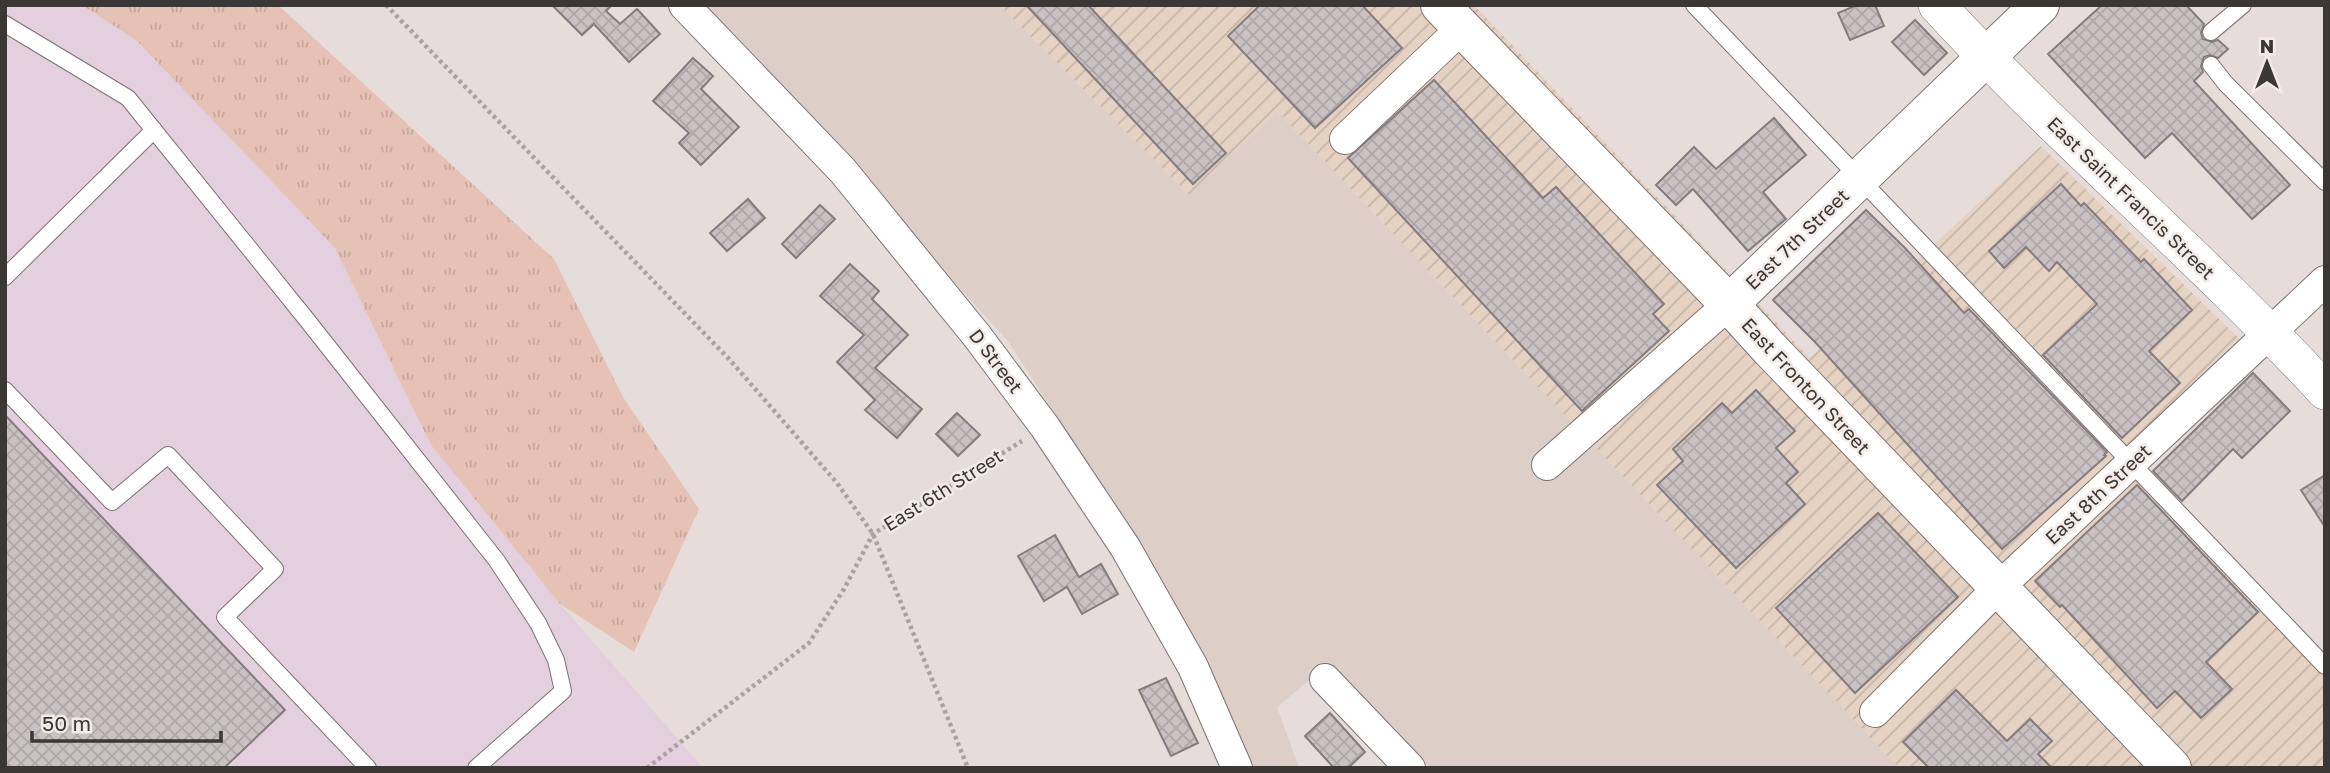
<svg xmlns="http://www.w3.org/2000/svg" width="2330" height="773" font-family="'Golos Text',sans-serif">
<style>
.commercial{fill:#e3cfdd}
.industrial{fill:url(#industrial-furrows)}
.built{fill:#ddcec8}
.grass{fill:url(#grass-tufts)}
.building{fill:url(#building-cross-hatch);stroke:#857c7f;stroke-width:2}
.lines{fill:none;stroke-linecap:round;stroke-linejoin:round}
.service-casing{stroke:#7b7370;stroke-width:18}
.minor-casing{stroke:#7b7370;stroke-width:32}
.tertiary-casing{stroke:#7b7370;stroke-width:38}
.secondary-casing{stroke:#7b7370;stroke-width:40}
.path{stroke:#a9a29f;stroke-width:4.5;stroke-dasharray:3.5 3.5;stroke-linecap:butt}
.service{stroke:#fff;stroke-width:16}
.minor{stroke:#fff;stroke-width:30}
.tertiary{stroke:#fff;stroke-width:37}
.secondary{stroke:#fff;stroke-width:38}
.labels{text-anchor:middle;stroke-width:5;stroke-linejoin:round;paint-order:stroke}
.street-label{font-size:19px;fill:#3a3735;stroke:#f3ebe8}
</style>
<defs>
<pattern id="industrial-furrows" width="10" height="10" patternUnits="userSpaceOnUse" patternTransform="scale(1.75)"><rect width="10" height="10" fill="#e5d2c2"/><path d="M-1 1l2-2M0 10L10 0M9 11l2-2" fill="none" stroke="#c5b5a7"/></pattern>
<pattern id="grass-tufts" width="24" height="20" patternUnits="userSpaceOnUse" patternTransform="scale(1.75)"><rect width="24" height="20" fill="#e6c1b5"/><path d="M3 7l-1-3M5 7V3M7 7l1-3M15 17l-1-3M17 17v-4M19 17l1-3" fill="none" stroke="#c6a69c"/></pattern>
<pattern id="building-cross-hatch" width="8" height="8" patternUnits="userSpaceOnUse" patternTransform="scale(1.75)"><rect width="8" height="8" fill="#cac1c3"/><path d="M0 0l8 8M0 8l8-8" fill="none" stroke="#aea6a8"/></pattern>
</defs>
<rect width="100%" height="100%" fill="#e6ddda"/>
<!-- commercial -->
<polygon class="commercial" points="5,5 82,5 137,41 335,248 431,445 560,604 703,768 5,768"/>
<!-- industrial -->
<polygon class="industrial" points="999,5 1474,5 1810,358 2041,146 2251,350 2131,463 2325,666 2325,768 1899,768 1277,111 1189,195"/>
<!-- built -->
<polygon class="built" points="701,5 999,5 1189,195 1277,111 1899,768 1430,768 1330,663 1277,707 1299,768 1252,768 1166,588 1008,341"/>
<!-- grass -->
<polygon class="grass" points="82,5 278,5 554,259 623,397 699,509 634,652 560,604 431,445 335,248 137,41"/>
<!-- building -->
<g class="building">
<polygon points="552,5 612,5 606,11 620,24 637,9 660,34 629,62 594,24 582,35"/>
<polygon points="1026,5 1088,5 1226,153 1193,184"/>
<polygon points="1260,5 1362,5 1402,48 1315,128 1228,36"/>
<polygon points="1857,5 1875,5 1884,26 1850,40 1838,13"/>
<polygon points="2102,5 2186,5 2204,24 2201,33 2203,39 2212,42 2218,40 2228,49 2218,58 2210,55 2204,57 2201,66 2203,72 2194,81 2290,185 2252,219 2172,133 2145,158 2048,54"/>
<polygon points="1915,20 1947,53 1924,75 1892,42"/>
<polygon points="693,58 713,76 701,89 739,127 701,165 679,143 689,133 653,101"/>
<polygon points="1434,80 1543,198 1556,187 1664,304 1653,314 1669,331 1582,411 1348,158"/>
<polygon points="1774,118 1806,155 1763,192 1786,219 1748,251 1693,189 1676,205 1656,185 1694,147 1716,169"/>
<polygon points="2061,184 2081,206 2084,203 2141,262 2144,259 2192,310 2149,351 2180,383 2122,438 2043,355 2097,304 2057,262 2049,271 2026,247 2004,268 1989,251"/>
<polygon points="748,199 765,218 727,251 710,233"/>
<polygon points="820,205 835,219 796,258 782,244"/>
<polygon points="1866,210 1905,248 1964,313 1969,309 2107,452 2104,455 2106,456 2002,549 1815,342 1773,300"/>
<polygon points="850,264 879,291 872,299 908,335 875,368 922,409 897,438 865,410 875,400 837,362 864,335 820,296"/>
<polygon points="2253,373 2290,411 2242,458 2233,449 2182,501 2153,471"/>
<polygon points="1756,390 1795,431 1776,448 1798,472 1786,483 1805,504 1736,568 1657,485 1683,461 1673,449 1722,403 1732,413"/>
<polygon points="957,413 980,435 958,456 936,434"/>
<polygon points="5,415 285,710 224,768 5,768"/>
<polygon points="2325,475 2325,527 2301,490"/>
<polygon points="2137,485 2258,612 2206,662 2232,689 2201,718 2175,691 2157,708 2062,605 2060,607 2035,581"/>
<polygon points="1878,513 1958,597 1855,693 1776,608"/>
<polygon points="1055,535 1079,577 1101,564 1118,594 1082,614 1067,587 1044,601 1018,556"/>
<polygon points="1166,678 1198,743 1171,756 1139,690"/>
<polygon points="1956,690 2007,741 2030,719 2052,741 2038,754 2052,768 1929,768 1903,742"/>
<polygon points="1330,713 1365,752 1348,768 1334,768 1305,736"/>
</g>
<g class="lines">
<!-- service casing -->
<g class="service-casing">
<g id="service">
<polyline points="1694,5 2325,666"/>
<polyline points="5,24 128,98 307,320 497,561 538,623 556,660 563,691 476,768"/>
<polyline points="2211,32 2243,5"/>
<polyline points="2211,65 2226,84 2325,182"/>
<polyline points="5,277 154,130"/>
<polyline points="5,390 112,502 168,455 275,569 225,617 368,768"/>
</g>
</g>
<!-- minor casing -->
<g class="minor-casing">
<g id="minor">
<polyline points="684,5 843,171 977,336 1045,427 1125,547 1193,667 1237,768"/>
<polyline points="1345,139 1462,28"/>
<polyline points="1547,465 1729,304"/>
<polyline points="1325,679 1410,768"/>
<polyline points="1875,712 1998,588 2325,281"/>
</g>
</g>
<!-- tertiary casing -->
<g class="tertiary-casing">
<path id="tertiary" d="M1937,5c124,135 265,252 388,386"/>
</g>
<!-- secondary casing -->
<g class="secondary-casing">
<g id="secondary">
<polyline points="1440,5 1729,304 1769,348 2172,768"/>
<polyline points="1729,304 2040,5"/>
</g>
</g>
<!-- path -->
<g class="path">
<polyline points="386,5 730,360 837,483 873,534 968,768"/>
<polyline points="647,768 809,643 844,589 873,534 1022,441"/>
</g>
<!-- service -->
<use href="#service" class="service"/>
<!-- minor -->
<use href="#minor" class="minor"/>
<!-- tertiary -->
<use href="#tertiary" class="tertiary"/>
<!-- secondary -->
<use href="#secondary" class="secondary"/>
</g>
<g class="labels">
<!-- street labels -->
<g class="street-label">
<text transform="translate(2131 198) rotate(44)" y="7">East Saint Francis Street</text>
<text transform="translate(1797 239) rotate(-44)" y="7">East 7th Street</text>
<text transform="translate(996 361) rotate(53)" y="7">D Street</text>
<text transform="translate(1806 386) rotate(47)" y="7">East Fronton Street</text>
<text transform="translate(943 490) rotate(-32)" y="7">East 6th Street</text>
<text transform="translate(2098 494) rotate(-43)" y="7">East 8th Street</text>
</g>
</g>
<!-- border -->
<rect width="2330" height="773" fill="none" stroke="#3a3735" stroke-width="14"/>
<!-- north arrow -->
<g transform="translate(2267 63)" stroke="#f3ebe8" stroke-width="5" paint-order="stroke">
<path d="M0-5L12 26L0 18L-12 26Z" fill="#3a3735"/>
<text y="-10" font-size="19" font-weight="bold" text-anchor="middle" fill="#3a3735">N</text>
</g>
<!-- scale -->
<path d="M32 731v10h189v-10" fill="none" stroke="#3a3735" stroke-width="3.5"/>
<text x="42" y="731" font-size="21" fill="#3a3735" stroke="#f3ebe8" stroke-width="5" paint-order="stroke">50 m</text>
</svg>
